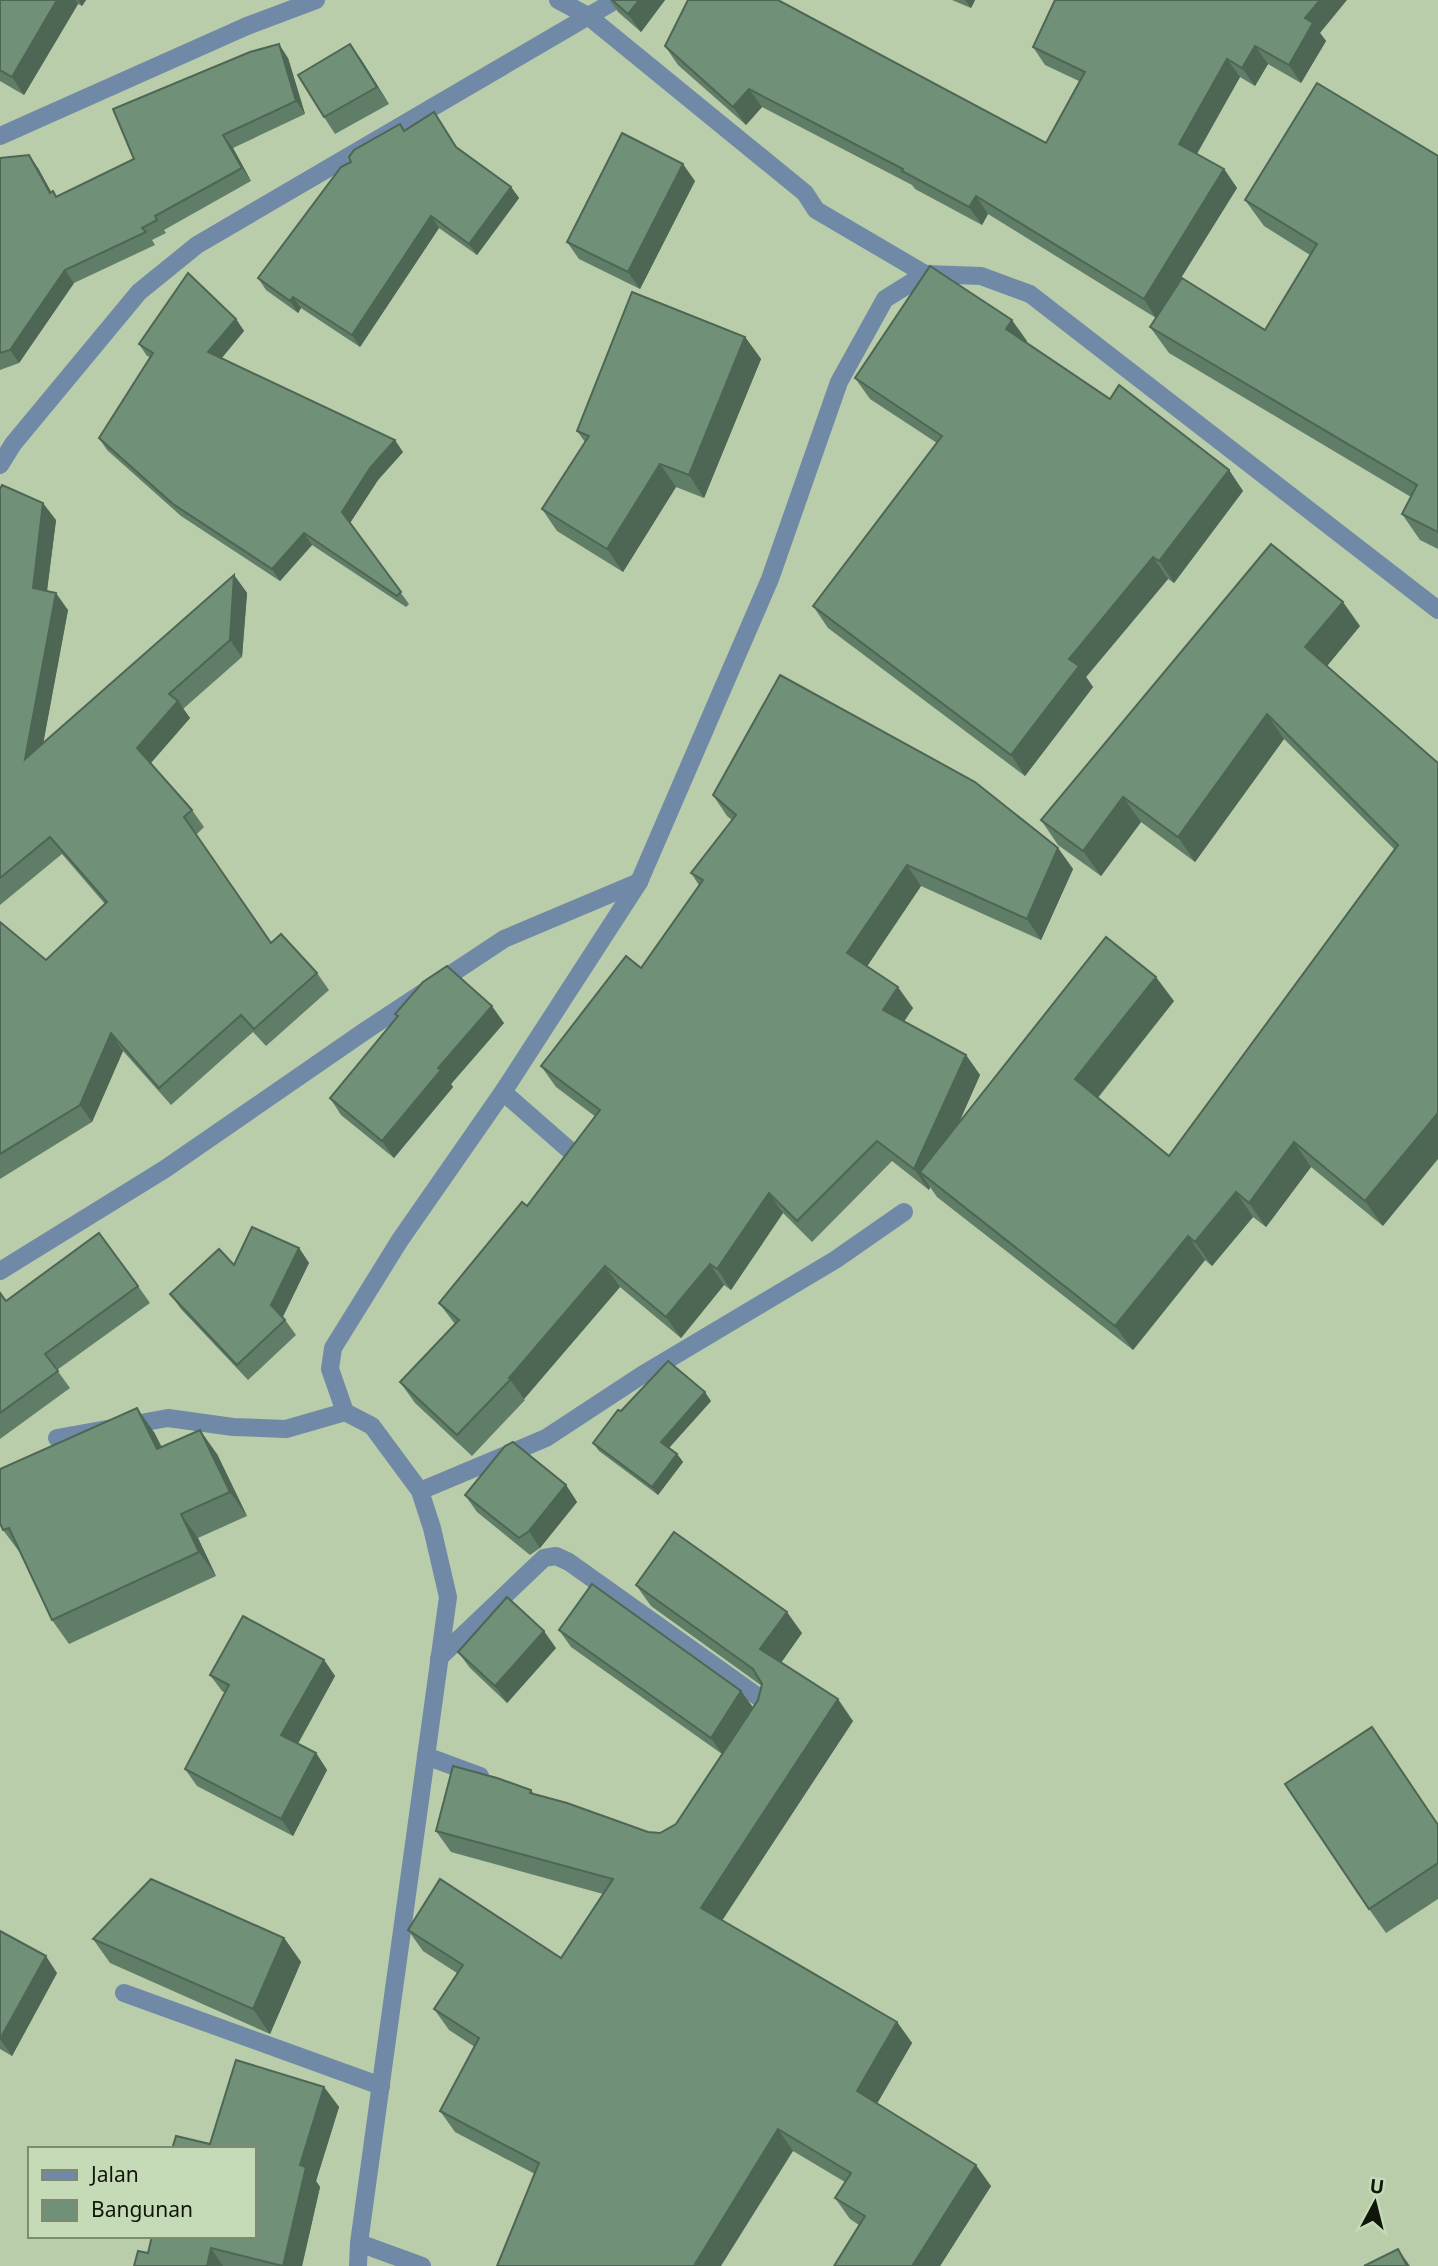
<svg xmlns="http://www.w3.org/2000/svg" width="1438" height="2266" font-family="'Noto Sans',sans-serif">
<style>
.lines{fill:none;stroke-linecap:round;stroke-linejoin:round}
.minor{stroke:#7089a6;stroke-width:18}
.wall{fill:#607d67}
.shaded-wall{fill:#4e6654}
.building{fill:#709178;stroke:#4e6654;stroke-width:2}
</style>
<rect width="100%" height="100%" fill="#b9cdaa"/>
<g class="lines">
<!-- minor -->
<g class="minor">
<polyline points="558,0 588,16 805,193 816,210 925,274 981,276 1030,294 1438,610"/>
<polyline points="0,136 247,26 316,0"/>
<polyline points="0,465 13,444 139,292 197,245 616,0"/>
<polyline points="503,1092 575,1155"/>
<polyline points="0,1271 165,1169 365,1031 504,939 639,882"/>
<polyline points="57,1438 168,1418 233,1427 286,1429 345,1412"/>
<polyline points="420,1491 546,1438 642,1375 835,1260 904,1212"/>
<polyline points="439,1658 544,1558 556,1556 569,1562 761,1699 766,1707 762,1717"/>
<polyline points="426,1756 480,1776"/>
<polyline points="124,1993 381,2086"/>
<polyline points="359,2243 422,2266"/>
<polyline points="358,2266 359,2243 448,1597 432,1528 420,1491 372,1426 345,1412 330,1369 333,1348 400,1240 503,1092 639,882 770,579 839,382 885,299 925,274"/>
</g>
</g>
<!-- wall -->
<g class="wall">
<polygon points="0,0 86,0 82,6 78,4 24,95 0,81"/>
<polygon points="610,0 665,0 641,32 618,12"/>
<polygon points="952,0 975,0 971,8"/>
<polygon points="1320,33 1326,41 1301,83 1268,64 1255,86 1240,77 1197,154 1224,169 1237,188 1156,318 988,214 982,225 915,189 912,185 762,107 746,125 678,65 665,46 1046,143 1079,81 1045,65 1033,47"/>
<polygon points="350,44 362,61 389,104 335,134 324,117"/>
<polygon points="288,58 305,114 233,148 251,181 164,230 166,233 152,240 155,245 74,283 19,363 0,370 0,158 38,168 51,192 57,197 134,159"/>
<polygon points="434,112 457,148 511,187 519,198 477,255 439,228 360,347 301,308 298,313 266,290 258,278 404,131"/>
<polygon points="1438,156 1438,549 1420,540 1402,514 1411,497 1169,353 1150,327 1265,330 1310,255 1264,226 1245,200"/>
<polygon points="695,181 640,289 579,259 567,242"/>
<polygon points="236,319 244,331 221,358 403,452 378,480 350,523 409,604 406,607 312,545 280,581 181,516 107,450 99,438 150,357 147,356 139,344"/>
<polygon points="745,337 761,359 704,498 676,487 623,572 557,531 542,509 585,442 577,431"/>
<polygon points="1027,341 1026,343 1110,399 1229,470 1243,491 1174,583 1168,579 1086,677 1093,687 1025,776 828,628 813,606 937,443 870,399 855,378"/>
<polygon points="0,489 56,520 47,591 68,610 43,743 234,575 247,593 242,657 183,709 190,718 151,763 192,810 204,827 196,835 271,943 317,973 329,990 266,1046 253,1032 171,1105 123,1051 92,1122 0,1179 0,922 46,960 105,904 62,854 0,905"/>
<polygon points="1360,626 1327,666 1438,763 1383,1226 1311,1167 1266,1227 1253,1217 1212,1266 1205,1260 1133,1350 937,1197 930,1187 929,1190 892,1161 812,1242 783,1213 731,1290 724,1285 681,1338 620,1287 524,1399 525,1400 472,1456 415,1403 400,1382 455,1324 439,1303 527,1206 596,1117 556,1087 541,1066 641,968 699,885 691,873 732,820 727,816 713,795 1058,848 1073,869 1041,940 921,886 867,966 913,1008 904,1022 966,1055 980,1075 959,1123 1174,1001 1098,1098 1169,1156 1394,849 1284,739 1195,862 1141,822 1101,876 1058,845 1041,820"/>
<polygon points="395,1014 504,1023 451,1084 453,1087 394,1158 341,1115 330,1098 397,1017"/>
<polygon points="299,1248 309,1263 283,1317 296,1335 248,1380 181,1309 170,1294 234,1265"/>
<polygon points="138,1286 150,1303 57,1370 70,1388 0,1439 0,1293 6,1301"/>
<polygon points="711,1401 669,1448 677,1454 683,1462 658,1495 599,1451 593,1443 621,1411"/>
<polygon points="154,1432 162,1447 217,1454 247,1516 198,1538 216,1576 69,1644 52,1620 21,1554 3,1530"/>
<polygon points="566,1485 577,1502 540,1548 530,1555 477,1512 465,1495"/>
<polygon points="636,1585 802,1633 781,1663 853,1721 722,1920 897,2022 912,2043 877,2104 991,2186 940,2266 834,2266 859,2225 850,2219 835,2198 845,2182 793,2151 535,2174 455,2132 440,2111 475,2047 449,2030 434,2009 457,1973 423,1951 408,1930 561,1958 603,1894 451,1852 436,1831 531,1790 534,1794 648,1832 660,1833 676,1824 722,1754 571,1647 559,1630 741,1691 753,1707 758,1700 762,1686 651,1606"/>
<polygon points="556,1648 507,1703 470,1668 458,1652"/>
<polygon points="324,1660 335,1676 298,1744 316,1753 327,1770 293,1836 197,1786 185,1769 225,1693 222,1691 210,1675"/>
<polygon points="1372,1727 1438,1824 1438,1899 1386,1933 1369,1909"/>
<polygon points="0,1931 57,1973 12,2056 0,2049"/>
<polygon points="284,1938 301,1962 270,2034 110,1963 93,1939"/>
<polygon points="324,2087 339,2107 316,2181 320,2187 302,2266 134,2266 148,2253 210,2144"/>
</g>
<!-- shaded-wall -->
<g class="shaded-wall">
<polygon points="57,0 76,0 78,4 24,95 12,77"/>
<polygon points="78,0 86,0 82,6"/>
<polygon points="639,0 665,0 641,32 628,14"/>
<polygon points="965,0 975,0 971,8"/>
<polygon points="1320,0 1347,0 1320,33 1326,41 1301,83 1289,65 1305,18"/>
<polygon points="279,44 288,58 305,114 296,101"/>
<polygon points="350,44 362,61 389,104 377,87"/>
<polygon points="1255,46 1268,64 1255,86 1242,68"/>
<polygon points="1227,59 1240,77 1192,162 1179,144"/>
<polygon points="749,89 762,107 746,125 733,107"/>
<polygon points="223,135 233,148 251,181 242,168"/>
<polygon points="29,155 38,168 59,206 50,193"/>
<polygon points="683,164 695,181 640,289 628,272"/>
<polygon points="1224,169 1237,188 1156,318 1144,299"/>
<polygon points="511,187 519,198 477,255 469,244"/>
<polygon points="976,196 988,214 982,225 969,207"/>
<polygon points="431,216 439,228 360,347 352,335"/>
<polygon points="65,270 74,283 19,363 10,350"/>
<polygon points="293,297 301,308 298,313 290,301"/>
<polygon points="236,319 244,331 217,364 208,352"/>
<polygon points="1012,320 1027,341 1021,350 1006,329"/>
<polygon points="745,337 761,359 704,498 689,475"/>
<polygon points="395,440 403,452 378,480 350,523 342,512 370,468"/>
<polygon points="660,464 676,487 623,572 607,549"/>
<polygon points="1229,470 1243,491 1174,583 1159,561"/>
<polygon points="43,503 56,520 45,606 33,588"/>
<polygon points="304,533 312,545 280,581 272,569"/>
<polygon points="1153,557 1168,579 1086,677 1093,687 1025,776 1011,755 1069,659"/>
<polygon points="234,575 247,593 242,657 230,640"/>
<polygon points="56,593 68,610 37,777 25,759"/>
<polygon points="1343,602 1360,626 1322,672 1305,647"/>
<polygon points="178,701 190,718 149,765 137,748"/>
<polygon points="1267,714 1284,739 1195,862 1178,837"/>
<polygon points="1123,797 1141,822 1101,876 1083,851"/>
<polygon points="1058,848 1073,869 1041,940 1027,919"/>
<polygon points="907,865 921,886 862,974 847,953"/>
<polygon points="1156,977 1174,1001 1092,1104 1075,1079"/>
<polygon points="898,987 913,1008 897,1031 883,1010"/>
<polygon points="492,1006 504,1023 451,1084 453,1087 394,1158 382,1141 438,1068"/>
<polygon points="111,1033 123,1051 92,1122 80,1105"/>
<polygon points="966,1055 980,1075 932,1182 920,1172 930,1187 929,1190 914,1169"/>
<polygon points="1438,1113 1438,1159 1383,1226 1365,1201"/>
<polygon points="1294,1142 1311,1167 1266,1227 1249,1203"/>
<polygon points="1236,1192 1253,1217 1212,1266 1195,1242"/>
<polygon points="769,1193 783,1213 731,1290 717,1269"/>
<polygon points="1188,1236 1205,1260 1133,1350 1115,1326"/>
<polygon points="299,1248 309,1263 281,1320 271,1305"/>
<polygon points="710,1264 724,1285 681,1338 666,1317"/>
<polygon points="605,1266 620,1287 524,1399 509,1378"/>
<polygon points="705,1392 711,1401 667,1450 661,1442"/>
<polygon points="137,1408 154,1432 174,1474 157,1449"/>
<polygon points="200,1430 217,1454 247,1516 230,1492"/>
<polygon points="677,1454 683,1462 658,1495 652,1487"/>
<polygon points="566,1485 577,1502 540,1548 529,1531"/>
<polygon points="181,1514 198,1538 216,1576 199,1552"/>
<polygon points="787,1612 802,1633 775,1671 760,1649"/>
<polygon points="544,1631 556,1648 507,1703 495,1686"/>
<polygon points="324,1660 335,1676 293,1752 281,1735"/>
<polygon points="741,1691 753,1708 723,1755 711,1738"/>
<polygon points="838,1699 853,1721 716,1930 701,1908"/>
<polygon points="316,1753 327,1770 293,1836 281,1819"/>
<polygon points="284,1938 301,1962 270,2034 253,2009"/>
<polygon points="46,1956 57,1973 12,2056 0,2039"/>
<polygon points="897,2022 912,2043 872,2112 857,2091"/>
<polygon points="324,2087 339,2107 316,2181 320,2187 302,2266 283,2266 300,2165"/>
<polygon points="778,2129 793,2151 721,2266 696,2266 695,2264"/>
<polygon points="976,2165 991,2186 940,2266 912,2266"/>
<polygon points="211,2248 223,2266 207,2266"/>
<polygon points="1398,2249 1410,2266 1407,2266"/>
</g>
<!-- building -->
<g class="building">
<polygon points="0,0 57,0 12,77 0,70"/>
<polygon points="612,0 639,0 628,14"/>
<polygon points="688,0 778,0 1046,143 1085,72 1033,47 1055,0 1320,0 1305,18 1313,23 1289,65 1255,46 1242,68 1227,59 1179,144 1224,169 1144,299 976,196 969,207 902,171 903,169 749,89 733,107 665,46"/>
<polygon points="279,44 296,101 223,135 242,168 155,216 157,220 142,228 146,232 65,270 10,350 0,353 0,158 29,155 50,193 53,191 56,197 134,159 113,109 250,52"/>
<polygon points="350,44 377,87 324,117 298,75"/>
<polygon points="1317,83 1438,156 1438,532 1402,514 1417,485 1150,327 1182,278 1265,330 1317,244 1245,200"/>
<polygon points="434,112 456,147 511,187 469,244 431,216 352,335 293,297 290,301 258,278 341,167 351,162 349,157 354,150 400,124 404,131"/>
<polygon points="622,133 683,164 628,272 567,242"/>
<polygon points="930,266 1012,320 1006,329 1110,399 1119,385 1229,470 1159,561 1153,557 1069,659 1079,666 1011,755 813,606 942,436 855,378"/>
<polygon points="188,273 236,319 208,352 395,440 370,468 342,512 401,592 397,596 304,533 272,569 173,504 99,438 153,353 139,344"/>
<polygon points="632,292 745,337 689,475 660,464 607,549 542,509 589,436 577,431"/>
<polygon points="2,485 43,503 33,588 56,593 25,759 234,575 230,640 169,694 178,701 137,748 192,810 184,817 271,943 281,934 317,973 254,1029 241,1015 159,1088 111,1033 80,1105 0,1154 0,922 46,960 107,902 50,837 0,878 0,489"/>
<polygon points="1271,544 1343,602 1305,647 1438,763 1438,1113 1365,1201 1294,1142 1249,1203 1236,1192 1195,1242 1188,1236 1115,1326 920,1172 1106,937 1156,977 1075,1079 1169,1156 1398,845 1267,714 1178,837 1123,797 1083,851 1041,820"/>
<polygon points="780,675 975,782 1058,848 1027,919 907,865 847,953 898,987 883,1010 966,1055 914,1169 877,1141 797,1221 769,1193 717,1269 710,1264 666,1317 605,1266 509,1378 511,1379 457,1435 400,1382 459,1320 439,1303 522,1202 527,1206 600,1110 541,1066 626,956 641,968 703,880 691,873 736,815 713,795"/>
<polygon points="447,966 492,1006 438,1068 441,1070 382,1141 330,1098 398,1016 395,1014 423,982"/>
<polygon points="252,1227 299,1248 271,1305 285,1320 237,1365 170,1294 219,1249 234,1265"/>
<polygon points="99,1233 138,1286 45,1354 58,1371 0,1413 0,1293 6,1301"/>
<polygon points="668,1361 705,1392 661,1442 677,1454 652,1487 593,1443 618,1410 621,1411"/>
<polygon points="137,1408 157,1449 200,1430 230,1492 181,1514 199,1552 52,1620 9,1528 3,1530 0,1523 0,1469"/>
<polygon points="513,1442 566,1485 529,1531 519,1538 465,1495 505,1446"/>
<polygon points="674,1532 787,1612 760,1649 838,1699 701,1908 897,2022 857,2091 976,2165 912,2266 834,2266 865,2216 835,2198 851,2173 778,2129 695,2264 700,2266 497,2266 539,2163 440,2111 479,2038 434,2009 463,1965 408,1930 440,1879 561,1958 613,1879 436,1831 453,1766 497,1778 531,1790 530,1793 567,1803 648,1832 660,1833 676,1824 758,1700 762,1684 753,1669 636,1585"/>
<polygon points="592,1584 741,1691 711,1738 559,1630"/>
<polygon points="507,1597 544,1631 495,1686 458,1652"/>
<polygon points="243,1616 324,1660 281,1735 316,1753 281,1819 185,1769 229,1685 210,1675"/>
<polygon points="1372,1727 1438,1825 1438,1863 1369,1909 1285,1784"/>
<polygon points="151,1879 284,1938 253,2009 93,1939"/>
<polygon points="0,1931 46,1956 0,2039"/>
<polygon points="236,2060 324,2087 300,2165 306,2167 283,2266 211,2248 207,2266 134,2266 138,2251 148,2253 152,2236 254,2236 254,2149 172,2149 176,2136 210,2144"/>
<polygon points="1398,2249 1407,2266 1364,2266"/>
</g>
<!-- legend -->
<rect x="28" y="2147" width="228" height="91" fill="#c5dab6" stroke="#7d8c71" stroke-width="2"/>
<rect x="42" y="2170" width="35" height="10" fill="#7089a6" stroke="#7d8c71" stroke-width="2"/>
<text x="91" y="2182" font-size="21" fill="#10170a">Jalan</text>
<rect x="42" y="2200" width="35" height="21" fill="#709178" stroke="#7d8c71" stroke-width="2"/>
<text x="91" y="2217" font-size="21" fill="#10170a">Bangunan</text>
<!-- north arrow -->
<g transform="translate(1375 2203) rotate(7)" stroke="#c5dab6" stroke-width="5" paint-order="stroke">
<path d="M0-5L12 26L0 18L-12 26Z" fill="#10170a"/>
<text y="-10" font-size="19" font-weight="bold" text-anchor="middle" fill="#10170a">U</text>
</g>
</svg>
